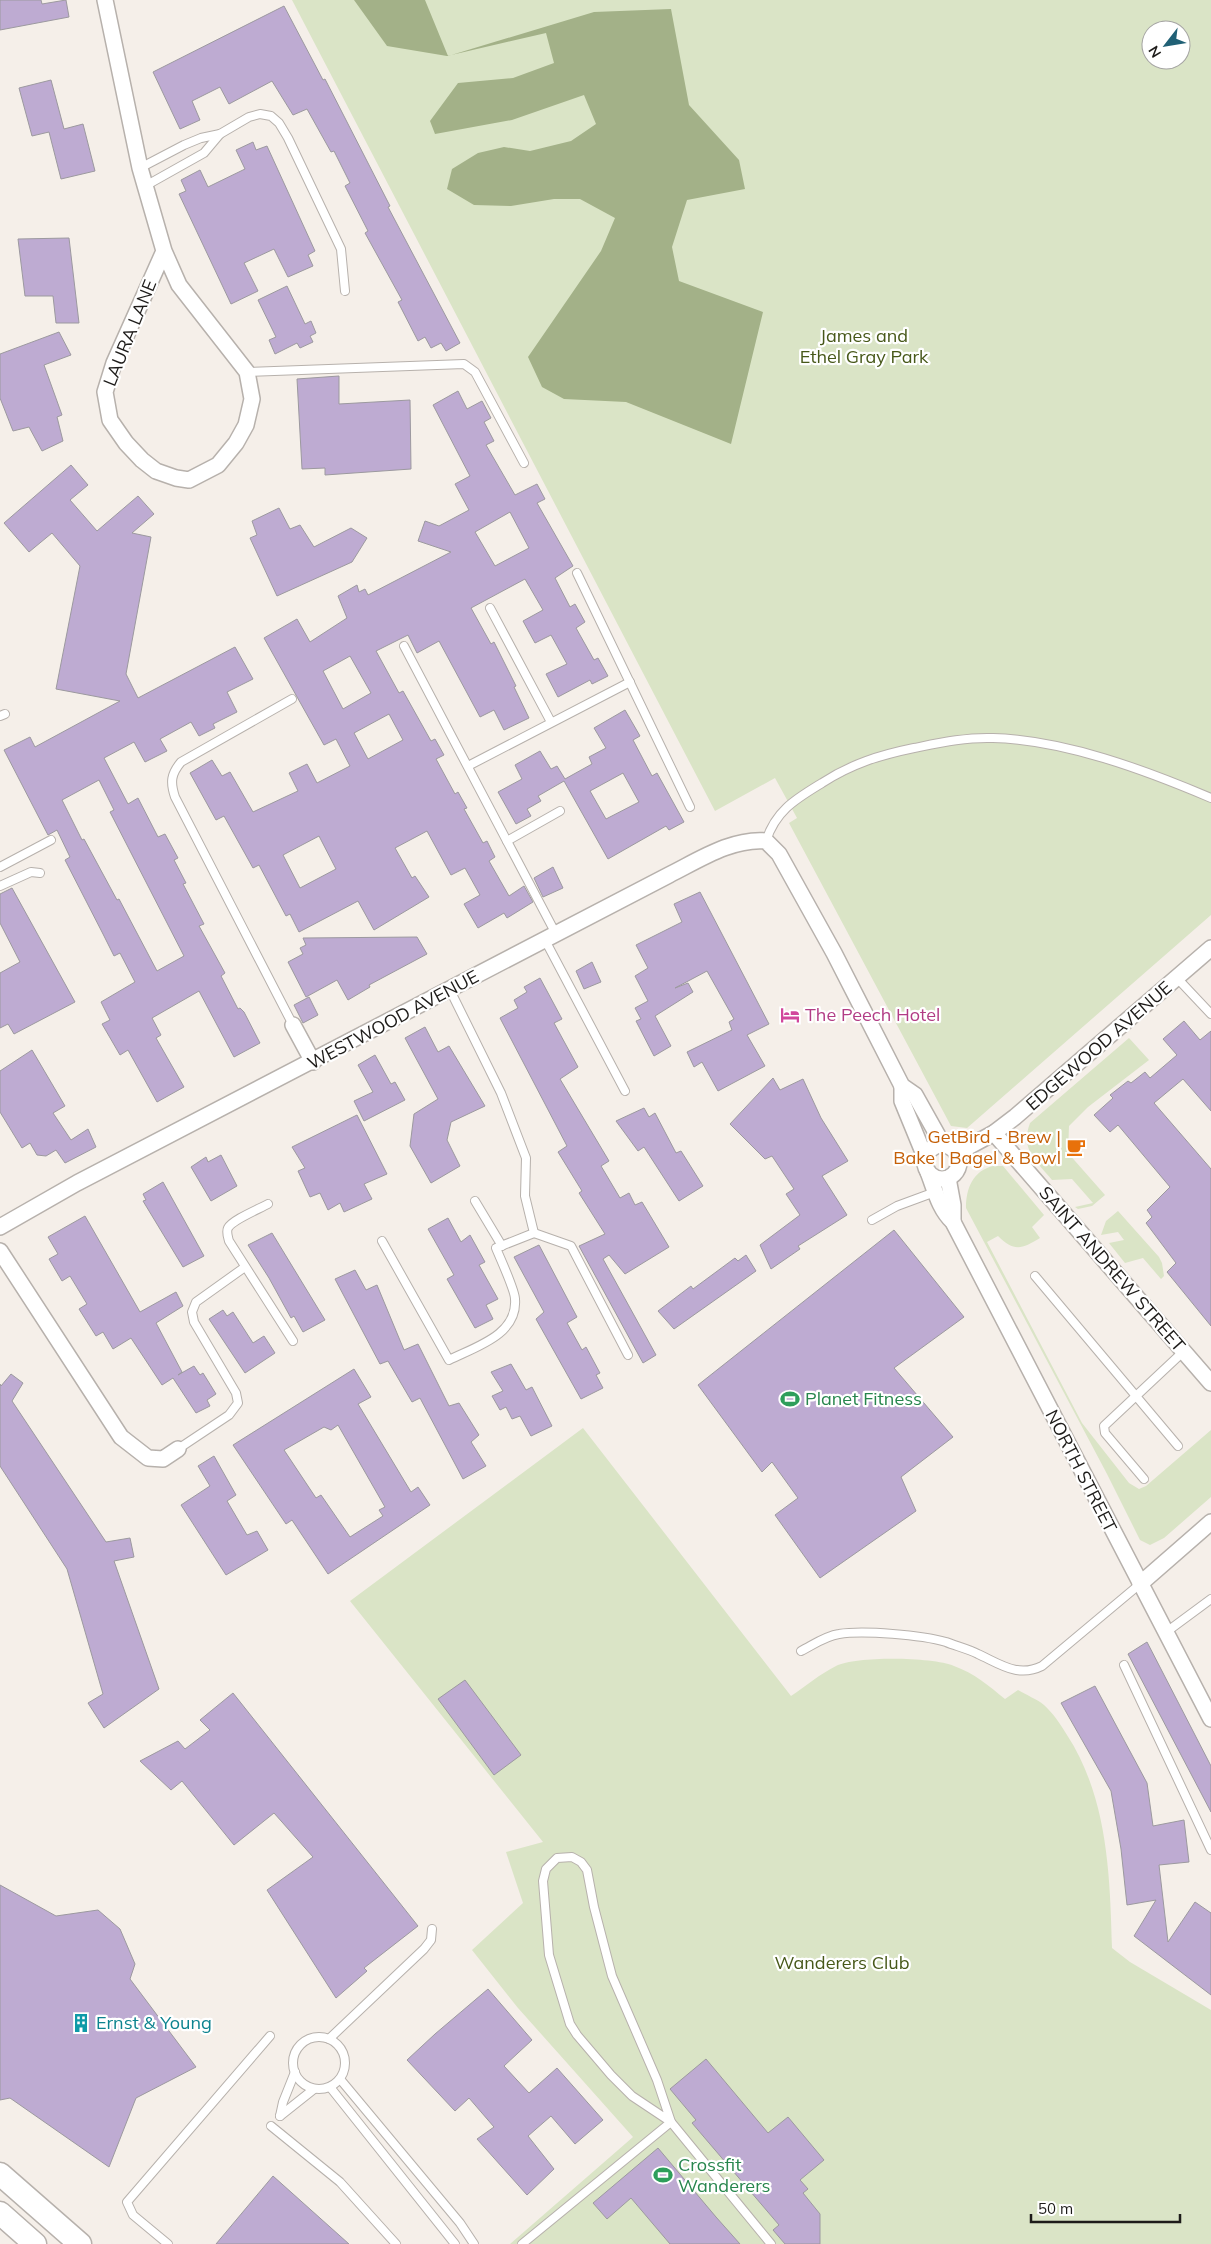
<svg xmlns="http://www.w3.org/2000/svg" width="1211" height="2244" font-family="Mulish,sans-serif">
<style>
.green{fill:#dae4c6;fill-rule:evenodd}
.forest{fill:#a3b188}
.building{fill:#beabd2;stroke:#9c999f;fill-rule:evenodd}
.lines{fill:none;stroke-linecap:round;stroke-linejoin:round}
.lane-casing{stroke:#b7b1ac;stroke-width:10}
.street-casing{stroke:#b7b1ac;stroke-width:18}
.secondary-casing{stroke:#b7b1ac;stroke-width:25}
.lane{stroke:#fff;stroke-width:8}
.street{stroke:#fff;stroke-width:15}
.secondary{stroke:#fff;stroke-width:22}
.labels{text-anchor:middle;stroke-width:4.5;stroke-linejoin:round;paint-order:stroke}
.street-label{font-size:18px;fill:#1d1b19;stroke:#fff}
.park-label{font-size:18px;fill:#475819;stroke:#fff}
.hotel-label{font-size:18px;fill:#b23c85;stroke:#fff;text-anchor:start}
.food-label{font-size:18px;fill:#c56008;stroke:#fff;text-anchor:end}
.leisure-label{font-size:18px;fill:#27864d;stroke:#fff;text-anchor:start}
.culture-label{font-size:18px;fill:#0d838f;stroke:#fff;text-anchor:start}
</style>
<rect width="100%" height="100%" fill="#f5efe9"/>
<!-- green -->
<g class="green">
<path d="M292,0h919v915l-244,213 -16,-2 -162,-303 8,-5 -22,-40 -60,33zM1151,30h30v30h-30z"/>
<path d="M1129,1038l20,22 -61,47 -19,19 -1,27 37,42 -13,11 -14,3 -3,-2 18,-4 -21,-24 -20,1c-16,-20 -32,-30 -22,-57z"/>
<path d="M993,1166h10l41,49 -12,12 8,11c-18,11 -26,14 -42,-2l-11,6 95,181 47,60 10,6 7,-3 65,-56v67l-47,41 -14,7 -10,-5 -33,-66 -141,-266c0,-20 7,-37 27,-42z"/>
<polygon points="1118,1211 1159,1257 1162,1263 1164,1276 1161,1279 1143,1258 1125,1263 1109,1243 1124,1240 1118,1232 1101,1235 1106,1221"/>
<path d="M583,1428l208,268c15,-10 29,-22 45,-30 21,-10 96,-9 118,0 20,7 35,20 51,33l13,-9c8,5 19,9 26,15 9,8 17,20 23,30 41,63 43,141 45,213l18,14 81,48v234h-701l123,-107 -115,-129 -46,-58 51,-47 -17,-51 37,-10 -193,-241z"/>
</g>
<!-- forest -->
<polygon class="forest" points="354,0 425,0 448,56 594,12 671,9 689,105 739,160 745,189 687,200 672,247 679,281 763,312 731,444 626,402 564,399 542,387 528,357 601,251 615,218 580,199 554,199 511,206 474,205 447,189 452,169 478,153 504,147 530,151 571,141 596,124 584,95 512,120 435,134 430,121 458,83 513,78 554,63 546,33 447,56 387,46"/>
<!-- building -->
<g class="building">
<polygon points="0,0 41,0 42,4 66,0 69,17 0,30"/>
<polygon points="284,6 323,80 325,79 390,206 388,207 460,343 446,351 441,343 431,348 425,337 418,341 398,302 402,300 365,233 368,231 345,186 350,183 334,151 331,152 307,109 293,115 272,81 229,104 220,87 192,101 200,120 180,129 153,72"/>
<polygon points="51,80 64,129 83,124 95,171 61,179 49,132 32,136 19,88"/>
<polygon points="253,142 256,150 267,146 315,251 308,255 313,266 288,277 274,249 244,263 258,291 231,304 179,194 186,191 181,180 200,170 208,187 245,169 236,150"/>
<polygon points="69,238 79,323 56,323 53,296 25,296 18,239"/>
<polygon points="287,286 305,324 311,321 316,333 310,336 313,342 300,348 297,343 275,354 269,340 276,337 258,300"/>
<polygon points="59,332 71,355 44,365 62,415 57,417 63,441 42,451 29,427 13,431 0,398 0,354"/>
<polygon points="339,376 339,404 410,400 411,469 325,475 325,468 302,469 297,379"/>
<path d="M458,391l9,18 15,-8 9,17 -7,4 10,19 -8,4 29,50 22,-11 8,15 -8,4 36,63 -18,12 15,29 5,-3 10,18 -9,6 18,32 4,-2 10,18 -16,8 -2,-4 -32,17 -12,-23 21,-10 -16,-29 -16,8 -12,-22 20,-11 -18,-31 -54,29 20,36 3,-2 22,44 -2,1 15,31 -25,12 -10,-20 -14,7 -41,-76 -22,12 -9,-18 -32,16 23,42 4,-2 28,50 4,-2 9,16 -8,4 19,35 3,-2 9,16 -3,1 19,34 4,-2 8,16 -6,4 20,35 15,-10 9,16 -26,16 -3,-5 -26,15 -14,-24 16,-9 -15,-27 -14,7 -24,-44 -32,17 17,30 3,-2 14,21 -55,33 -16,-29 -59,31 -9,-18 -4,2 -27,-51 -6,3 -29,-52 -8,4 -26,-47 22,-13 10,16 8,-4 23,40 45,-21 -9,-18 18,-9 10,19 33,-17 -14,-27 -12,6 -60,-107 33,-19 13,23 37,-24 -9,-22 19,-11 2,7 6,-3 3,6 83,-43 -33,-11 7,-20 14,5 30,-16 -14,-26 15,-8 -37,-71zM510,512l19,36 -34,18 -20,-34zM350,656l21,37 -28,16 -20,-38zM389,714l14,26 -35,19 -14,-26zM319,836l17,33 -36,19 -17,-33z"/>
<path d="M71,465l17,20 -18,15 27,31 41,-35 16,18 -22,19 19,4 -25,137 12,24 97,-51 18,32 -26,13 10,20 -24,12 2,4 -16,8 -8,-14 -31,17 7,12 -22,11 -11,-20 -30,16 24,46 10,-6 20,39 7,-3 13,24 -4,2 12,23 -3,1 21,40 -5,2 26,47 -4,3 17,33 2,-1 4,4 16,31 -26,14 -35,-66 -47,27 9,17 -5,3 28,49 -27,15 -29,-52 -8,5 -18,-31 8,-4 -9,-18 34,-20 -15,-29 -6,3 -11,-22 -38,-74 5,-3 -13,-27 -9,5 -44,-85 26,-13 5,10 85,-46 -64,-12 24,-123 -28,-33 -23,19 -25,-29zM99,780l15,30 -4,2 74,144 -27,15 -38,-72 -2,1 -33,-61 -2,1 -20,-40z"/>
<polygon points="279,508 290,529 300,525 314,547 351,528 367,538 352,562 277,596 250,538 257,535 252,521"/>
<path d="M625,710l15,26 -7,4 19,36 5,-3 27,49 -15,8 -3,-4 -58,33 -44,-78 -26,15 3,5 -14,8 4,7 -15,8 -18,-32 24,-13 -7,-14 25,-14 11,18 6,-3 8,13 27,-15 -3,-7 17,-9 -12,-20zM623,773l16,29 -33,17 -16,-28z"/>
<polygon points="553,867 563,888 543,897 534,878"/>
<polygon points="12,888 75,1002 14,1034 8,1024 0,1028 0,973 20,962 0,923 0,894"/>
<polygon points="700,892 769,1024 747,1035 765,1066 718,1091 702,1062 694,1067 687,1052 732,1030 729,1022 734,1019 707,971 675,988 688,983 693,992 655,1016 671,1046 654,1056 636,1021 641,1019 635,1008 648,1001 635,976 648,968 636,945 682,922 674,904"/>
<polygon points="417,937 427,954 369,985 370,987 348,1000 337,980 306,997 288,962 303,954 300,948 306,945 303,938"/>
<polygon points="592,962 601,982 584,989 576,971"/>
<polygon points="540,978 562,1019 554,1023 578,1067 560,1079 609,1161 601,1166 620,1198 629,1193 635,1205 642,1202 669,1247 625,1274 609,1255 603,1259 656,1355 643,1363 579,1246 605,1234 579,1193 582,1191 558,1152 567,1146 500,1018 518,1008 514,1000 527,992 524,987"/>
<polygon points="309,997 318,1015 303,1023 294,1005"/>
<polygon points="1184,1021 1200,1040 1211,1031 1211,1111 1183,1079 1154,1103 1211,1169 1211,1326 1167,1272 1176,1263 1146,1223 1152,1217 1147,1210 1170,1187 1118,1125 1110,1132 1094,1115 1113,1098 1110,1095 1128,1081 1131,1083 1145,1072 1150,1078 1177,1055 1163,1039"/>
<polygon points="425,1027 438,1052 449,1046 485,1106 451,1122 447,1140 460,1166 431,1183 410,1146 414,1114 438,1099 405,1038"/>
<polygon points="32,1050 65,1106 53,1113 71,1140 88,1129 96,1147 65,1163 56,1150 46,1156 37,1155 30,1143 22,1148 0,1112 0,1071"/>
<polygon points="375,1055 391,1084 395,1082 405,1100 364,1121 354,1101 373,1092 358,1065"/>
<polygon points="773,1078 780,1090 803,1079 821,1118 848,1161 822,1176 847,1215 798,1246 800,1249 771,1269 760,1245 800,1215 786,1194 794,1189 772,1156 765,1159 730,1124"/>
<polygon points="644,1108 649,1117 655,1113 676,1153 681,1151 703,1186 679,1201 644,1147 638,1151 616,1121"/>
<polygon points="357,1115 387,1174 364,1184 372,1199 344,1212 340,1203 328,1210 320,1193 310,1197 298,1171 305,1168 292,1147"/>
<polygon points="221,1155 237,1186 211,1201 191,1167 206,1157 208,1162"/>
<polygon points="163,1182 204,1256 183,1267 143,1201 146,1200 143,1194"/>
<polygon points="85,1216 140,1312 176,1292 183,1306 156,1323 182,1372 178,1375 194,1366 200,1375 203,1373 216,1394 207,1400 210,1406 196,1413 173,1378 162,1385 131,1338 113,1349 103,1332 96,1336 79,1309 87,1304 70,1276 62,1281 49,1259 58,1254 48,1237"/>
<polygon points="448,1218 461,1242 470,1235 485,1262 479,1265 498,1299 486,1305 493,1319 475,1328 447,1279 454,1275 428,1229"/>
<polygon points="894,1230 964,1317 894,1368 953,1437 901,1477 916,1511 820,1578 775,1515 798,1498 772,1462 762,1472 698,1385"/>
<polygon points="272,1233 325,1320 303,1332 294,1316 291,1318 269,1278 248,1245"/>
<polygon points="539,1245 577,1317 567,1323 582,1350 586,1347 600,1373 596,1375 603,1388 581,1399 536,1319 544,1312 514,1257"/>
<polygon points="746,1255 756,1271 674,1329 658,1311 691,1286 693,1289 735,1258 738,1261"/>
<polygon points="355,1270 366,1290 377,1285 404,1350 418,1344 449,1406 459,1403 479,1435 471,1442 486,1466 463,1479 420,1398 412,1402 388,1361 380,1364 335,1279"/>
<polygon points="223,1310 227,1316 233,1312 253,1343 264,1336 275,1353 245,1373 209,1319"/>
<polygon points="511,1364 526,1390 532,1387 552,1426 531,1436 520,1416 512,1419 506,1407 500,1410 492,1396 503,1391 491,1372"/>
<path d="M354,1369l17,28 -13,7 53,88 7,-5 12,18 -102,69 -36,-54 -6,4 -53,-79zM338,1425l47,82 -6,3 4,6 -33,21 -29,-42 -5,3 -32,-48 40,-23 7,3z"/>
<polygon points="11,1374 23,1383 12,1401 106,1542 130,1538 134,1557 114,1561 159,1689 104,1728 88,1703 103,1694 67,1569 0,1466 0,1384 1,1386"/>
<polygon points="214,1456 236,1495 227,1501 247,1535 257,1531 268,1550 226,1575 181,1505 210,1486 198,1466"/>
<polygon points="1147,1642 1211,1766 1211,1812 1128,1654"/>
<polygon points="465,1680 521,1755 494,1775 438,1699"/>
<polygon points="1095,1686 1147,1783 1153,1826 1184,1820 1189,1862 1159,1865 1168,1942 1195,1902 1211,1913 1211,1995 1134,1936 1156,1900 1127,1905 1121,1849 1111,1791 1061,1703"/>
<polygon points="233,1693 418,1926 364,1968 367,1971 336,1998 267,1890 313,1857 274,1813 234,1845 182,1781 171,1790 140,1761 178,1741 185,1749 210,1730 200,1720"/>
<polygon points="0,1885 56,1916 98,1910 120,1929 135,1964 130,1979 196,2067 136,2098 109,2167 10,2098 0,2100"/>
<polygon points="488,1989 532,2040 504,2066 529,2093 557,2068 603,2120 575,2144 551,2116 528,2136 554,2169 527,2195 477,2139 494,2127 469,2098 455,2111 407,2060 435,2034"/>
<polygon points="706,2059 768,2133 788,2117 824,2160 800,2180 808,2189 803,2193 820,2214 820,2244 785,2244 773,2230 779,2225 692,2123 696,2120 670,2089"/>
<polygon points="658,2148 716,2217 740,2244 670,2244 631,2198 607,2219 593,2203"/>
<polygon points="273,2176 349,2244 216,2244"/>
</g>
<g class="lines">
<!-- lane casing -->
<g class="lane-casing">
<g id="lane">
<polyline points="140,168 184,145 201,138 220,134 249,117 260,114 271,116 279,123 288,138 341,249 345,291"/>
<polyline points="147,185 204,153 220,134"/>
<polyline points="247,372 464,364 475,372 524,463"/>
<polyline points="577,573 690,807"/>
<polyline points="490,608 551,722"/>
<polyline points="404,646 556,934"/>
<path d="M292,699l-111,63c-10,12 -11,20 -6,35l118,228"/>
<polyline points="0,716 5,714"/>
<polyline points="468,766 630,682"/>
<polyline points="507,841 560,811"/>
<path d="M766,841c10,-31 30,-42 56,-58 29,-19 58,-28 92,-35 25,-5 52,-11 79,-10 72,2 152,32 218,60"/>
<polyline points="0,867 51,840"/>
<polyline points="0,886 31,872 40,873"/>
<polyline points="545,940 625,1091"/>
<polyline points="1177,978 1211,1014"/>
<polyline points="475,1201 502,1246"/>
<path d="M268,1204c-9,5 -36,16 -40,24 -2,4 0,9 1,13l64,100"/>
<polyline points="872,1220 897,1206 935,1192"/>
<polyline points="534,1233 571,1246 628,1355"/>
<path d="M382,1241l67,119c26,-13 69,-25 66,-61 0,-9 -15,-41 -19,-51l38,-15 -9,-37 1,-38 -25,-65 -51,-103"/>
<polyline points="1035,1276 1178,1446"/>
<polyline points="178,1449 229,1415 238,1403 236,1393 194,1322 192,1312 196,1302 245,1267"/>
<polyline points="1144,1479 1105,1433 1104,1426 1184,1351"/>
<polyline points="1165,1633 1211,1599"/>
<path d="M801,1651c12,-6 24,-15 38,-17 24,-4 83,1 107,8 10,4 22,7 32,12 22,10 40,24 64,12l98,-82"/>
<polyline points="1124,1665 1211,1850"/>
<circle cx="319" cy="2063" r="26"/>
<polyline points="329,2039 424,1949 431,1940 432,1929"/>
<polyline points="340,2079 460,2223 474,2244"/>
<polyline points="330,2087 455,2244"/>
<polyline points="280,2116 283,2102 295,2072"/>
<polyline points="280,2116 314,2089"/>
<polyline points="671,2122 657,2080 612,1976 594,1907 587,1870 581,1862 572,1857 557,1858 546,1869 543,1881 549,1955 570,2024 577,2035 611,2075 632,2096 671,2122 771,2244"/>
<polyline points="271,2126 340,2182 396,2244"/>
<polyline points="168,2244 133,2215 127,2202 270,2036"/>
<polyline points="522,2244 671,2122"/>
</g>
</g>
<!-- street casing -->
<g class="street-casing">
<g id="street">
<polyline points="105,0 140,168 164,251 179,285 247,372 252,399 246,425 236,443 218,465 189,480 176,478 156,471 142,460 126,443 110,420 105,392 114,363 164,251"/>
<polyline points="293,1025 313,1062"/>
<polyline points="902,1086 902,1101 925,1157"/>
<polyline points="994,1133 1211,1383"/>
<circle cx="942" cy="1162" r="17"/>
<polyline points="957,1153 994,1133 1015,1117 1211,948"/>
<path d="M928,1172c7,18 11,37 25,50l258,497"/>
<polyline points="948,1178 953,1205 953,1222"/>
<path d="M0,1227l77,-44 592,-308c30,-15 63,-37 97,-34l13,13 55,99 68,133 13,9 28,50"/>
<polyline points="0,1251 121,1437 148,1458 163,1459 178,1449"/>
<polyline points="1140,1584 1211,1522"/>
</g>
</g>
<!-- secondary casing -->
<g class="secondary-casing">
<g id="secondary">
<polyline points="0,2174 80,2244"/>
<polyline points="0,2213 35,2244"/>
</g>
</g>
<!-- lane -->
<use href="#lane" class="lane"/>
<!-- street -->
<use href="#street" class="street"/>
<!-- secondary -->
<use href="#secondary" class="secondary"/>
</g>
<!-- icons -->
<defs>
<g id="hotel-bare" transform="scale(1.5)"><path d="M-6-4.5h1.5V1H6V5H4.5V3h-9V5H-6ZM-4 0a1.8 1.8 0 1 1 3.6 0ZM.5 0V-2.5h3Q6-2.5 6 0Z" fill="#d1479c" stroke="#fff" stroke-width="2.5" paint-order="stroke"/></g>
<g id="cafe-bare" transform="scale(1.5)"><path d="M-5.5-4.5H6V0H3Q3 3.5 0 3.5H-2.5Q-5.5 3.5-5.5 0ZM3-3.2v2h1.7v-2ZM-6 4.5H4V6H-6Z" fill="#e8710a" stroke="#fff" stroke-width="2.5" paint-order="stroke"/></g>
<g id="stadium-bare" transform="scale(1.5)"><path d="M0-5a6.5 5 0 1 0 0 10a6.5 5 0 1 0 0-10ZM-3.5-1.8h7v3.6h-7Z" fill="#2e9e5b" stroke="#fff" stroke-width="2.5" paint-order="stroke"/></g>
<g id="building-bare" transform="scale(1.5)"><path d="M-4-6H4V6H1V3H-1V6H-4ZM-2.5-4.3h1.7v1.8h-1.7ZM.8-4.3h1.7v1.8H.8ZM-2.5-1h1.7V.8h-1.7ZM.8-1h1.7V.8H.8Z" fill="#0f9aa8" stroke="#fff" stroke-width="2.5" paint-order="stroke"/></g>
</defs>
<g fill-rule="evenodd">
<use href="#hotel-bare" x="790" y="1015"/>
<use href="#cafe-bare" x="1076" y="1147"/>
<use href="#stadium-bare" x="790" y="1399"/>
<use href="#building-bare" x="81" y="2023"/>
<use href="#stadium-bare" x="663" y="2175"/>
</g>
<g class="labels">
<!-- street labels -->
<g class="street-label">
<text transform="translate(130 333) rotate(-68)" y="6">LAURA LANE</text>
<text transform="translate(393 1020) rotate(-28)" y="6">WESTWOOD AVENUE</text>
<text transform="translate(1099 1046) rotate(-41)" y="6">EDGEWOOD AVENUE</text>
<text transform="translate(1112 1269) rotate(49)" y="6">SAINT ANDREW STREET</text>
<text transform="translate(1081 1471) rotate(63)" y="6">NORTH STREET</text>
</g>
<!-- park labels -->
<g class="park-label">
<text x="864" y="342">James and<tspan x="864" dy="21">Ethel Gray Park</tspan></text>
<text x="842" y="1969">Wanderers Club</text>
</g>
<!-- hotel labels -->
<g class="hotel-label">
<text x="805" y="1021">The Peech Hotel</text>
</g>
<!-- food labels -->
<g class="food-label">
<text x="1061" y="1143">GetBird - Brew |<tspan x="1061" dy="21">Bake | Bagel &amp; Bowl</tspan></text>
</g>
<!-- leisure labels -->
<g class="leisure-label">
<text x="805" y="1405">Planet Fitness</text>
<text x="678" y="2171">Crossfit<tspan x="678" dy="21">Wanderers</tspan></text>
</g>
<!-- culture labels -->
<g class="culture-label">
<text x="96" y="2029">Ernst &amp; Young</text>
</g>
</g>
<!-- north arrow -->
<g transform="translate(1166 45) rotate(239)"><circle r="24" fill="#ffffff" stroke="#a5a4a3"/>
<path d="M0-4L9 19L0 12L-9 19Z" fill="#206075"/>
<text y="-8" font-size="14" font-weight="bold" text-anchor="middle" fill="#1d1b19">N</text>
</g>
<!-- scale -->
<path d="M1031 2214v8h149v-8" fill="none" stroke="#1d1b19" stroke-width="2.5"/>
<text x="1038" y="2214" font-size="15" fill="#1d1b19" stroke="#ffffff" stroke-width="4" paint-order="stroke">50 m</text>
</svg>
